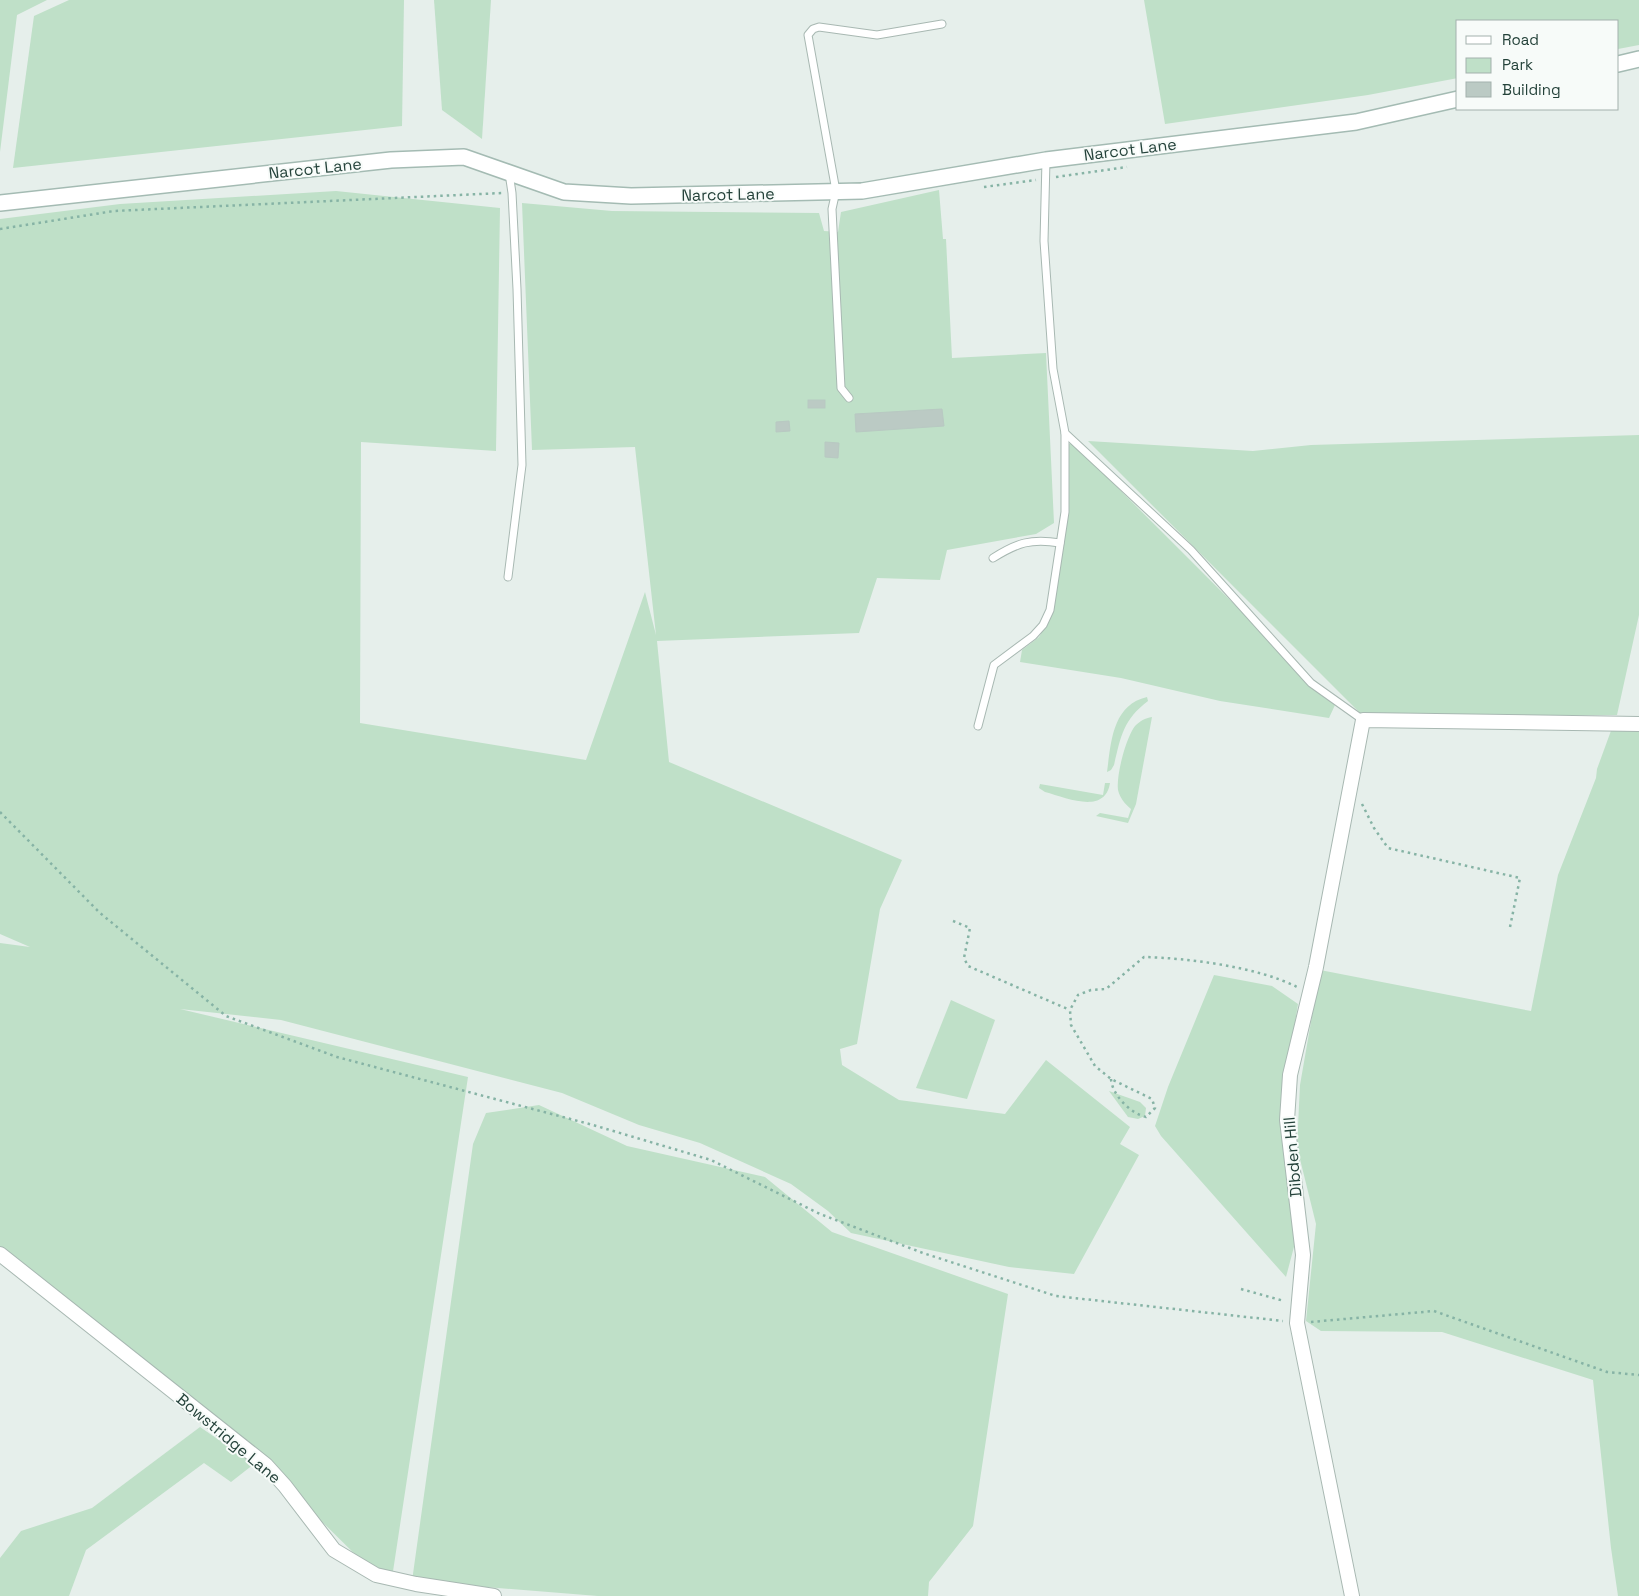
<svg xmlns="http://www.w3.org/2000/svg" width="1639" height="1596" font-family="'Space Grotesk',sans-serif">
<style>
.green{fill:#bfe0c8}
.building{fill:#bbcac4;stroke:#b8c9c2}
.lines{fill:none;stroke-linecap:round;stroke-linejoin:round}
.lane-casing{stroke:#a8b8b2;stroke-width:9}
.street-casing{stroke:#a8b8b2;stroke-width:16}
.secondary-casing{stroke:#a4bbb3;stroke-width:18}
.path{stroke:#86b3a5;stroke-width:2.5;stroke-dasharray:2.5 4;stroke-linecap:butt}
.lane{stroke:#fff;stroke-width:7}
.street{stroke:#fff;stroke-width:14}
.secondary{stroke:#fff;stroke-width:15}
.labels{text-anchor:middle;stroke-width:4;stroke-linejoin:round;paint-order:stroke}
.street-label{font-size:16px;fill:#24423a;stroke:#f7fbf9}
</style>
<rect width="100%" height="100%" fill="#e6efeb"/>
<!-- green -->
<g class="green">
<polygon points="0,0 47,0 17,15 0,152"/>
<polygon points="69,0 404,0 402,126 13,168 34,16"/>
<polygon points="434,0 491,0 482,139 442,110"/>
<polygon points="1144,0 1639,0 1639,45 1618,49 1618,21 1458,21 1458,78 1368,95 1165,124"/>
<polygon points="939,190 943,239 946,239 952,358 1046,353 1054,523 1036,534 947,550 940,580 877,578 859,633 657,641 669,762 902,860 880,909 857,1044 840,1049 842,1065 899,1100 1005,1114 1046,1060 1130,1127 1120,1144 1139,1155 1074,1274 1009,1267 851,1233 828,1211 791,1184 700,1143 639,1125 562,1093 281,1020 180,1009 468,1077 392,1578 376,1575 286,1486 0,1254 0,943 30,947 0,934 0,219 120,204 336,191 500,208 496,451 361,442 360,723 586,760 645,592 656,635 635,447 532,450 522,203 612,211 819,213 824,231 838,232 841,212"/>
<polygon points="1639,435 1639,615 1617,715 1362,715 1088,441 1253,451 1311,445"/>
<polygon points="1068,444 1074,444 1335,705 1329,718 1220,701 1121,678 1020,662 1022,650 1039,637 1049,620 1064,542 1068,495"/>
<path d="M1147,697l1,4c-25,19 -27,35 -34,64l-3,5 -4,2c4,-29 5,-67 40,-75z"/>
<path d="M1152,717l-16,87 -8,19 -32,-7 4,-3 28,5 3,-9c-6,-5 -11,-11 -13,-19 -2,-15 8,-52 17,-64 5,-5 10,-8 17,-9z"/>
<polygon points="1612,728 1639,729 1639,1596 1618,1596 1611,1548 1593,1380 1442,1332 1321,1331 1306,1321 1316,1224 1297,1147 1300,1085 1320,970 1531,1011 1558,875 1596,778 1597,769"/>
<path d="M1105,783h5c-5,32 -43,15 -65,9l-6,-4 1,-4 63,11z"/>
<polygon points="1214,975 1272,986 1298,1004 1285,1085 1295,1243 1286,1277 1161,1136 1155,1126 1168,1087"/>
<polygon points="951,1000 995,1020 967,1099 916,1088"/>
<polygon points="1109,1091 1140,1102 1146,1108 1145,1116 1138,1119 1128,1117"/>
<polygon points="539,1105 627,1146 765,1177 832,1232 1008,1294 973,1526 929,1582 928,1596 598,1596 412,1581 473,1144 486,1113"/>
<polygon points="200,1427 254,1464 231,1482 204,1463 86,1550 69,1596 0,1596 0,1558 21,1531 92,1508"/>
</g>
<!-- building -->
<g class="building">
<rect x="808" y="400" width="17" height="8"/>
<polygon points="942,409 944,426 856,432 855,414"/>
<polygon points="789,421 790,431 776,432 776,422"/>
<polygon points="825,442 839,443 838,458 825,457"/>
</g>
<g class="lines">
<!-- lane casing -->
<g class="lane-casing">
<g id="lane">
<polyline points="1046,160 1044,241 1053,369 1065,433 1191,550 1311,683 1363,720"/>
<polyline points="849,398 841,388 832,209 836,191 808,35 813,29 819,27 877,35 942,24"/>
<path d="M993,558c24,-15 38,-20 67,-15"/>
<polyline points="508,577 522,465 517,289 512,193 509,173"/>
<polyline points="978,726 994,665 1033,636 1043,625 1050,610 1065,512 1065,433"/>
</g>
</g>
<!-- street casing -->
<g class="street-casing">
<g id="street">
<polyline points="0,1254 266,1465 285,1486 334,1550 376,1575 416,1584 494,1596"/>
<polyline points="1352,1596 1297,1323 1303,1255 1287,1120 1290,1075 1316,967 1363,720 1639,724"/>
</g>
</g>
<!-- secondary casing -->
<g class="secondary-casing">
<g id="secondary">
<polyline points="1618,64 1639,59"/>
<polyline points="0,203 391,160 464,157 564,192 631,196 862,191 1046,160 1356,122 1458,99"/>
</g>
</g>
<!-- path -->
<g class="path">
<polyline points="1056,177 1127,167"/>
<polyline points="984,187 1036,180"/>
<polyline points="0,229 114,211 502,193"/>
<polyline points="1362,804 1374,828 1388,848 1520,878 1510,927"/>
<polyline points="0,812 100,913 226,1016 337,1057 593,1125 711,1160 820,1214 923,1253 1056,1296 1283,1321"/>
<polyline points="953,921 970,928 964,958 968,966 1070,1010"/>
<path d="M1111,1079c1,16 20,35 35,38l9,-9 -3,-9 -41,-20 -16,-13 -24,-41 -1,-15 8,-15 13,-5 15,-1 38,-32c44,1 114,10 153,30"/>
<polyline points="1241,1289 1284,1301"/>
<polyline points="1311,1322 1434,1311 1607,1372 1639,1375"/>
</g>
<!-- lane -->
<use href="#lane" class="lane"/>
<!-- street -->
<use href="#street" class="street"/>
<!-- secondary -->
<use href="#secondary" class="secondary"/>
</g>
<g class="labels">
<!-- street labels -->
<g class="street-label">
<text transform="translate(1130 149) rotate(-7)" y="6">Narcot Lane</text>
<text transform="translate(315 168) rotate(-6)" y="6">Narcot Lane</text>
<text transform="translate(728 194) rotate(-1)" y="6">Narcot Lane</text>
<text transform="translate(1292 1157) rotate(-95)" y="6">Dibden Hill</text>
<text transform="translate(229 1438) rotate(40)" y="6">Bowstridge Lane</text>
</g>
</g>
<!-- legend -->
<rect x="1456" y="20" width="162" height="90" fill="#f7fbf9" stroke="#a3b1ad"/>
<rect x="1466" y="36" width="25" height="8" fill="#ffffff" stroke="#a3b1ad"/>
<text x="1502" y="45" font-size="15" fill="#24423a">Road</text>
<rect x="1466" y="58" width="25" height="15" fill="#bfe0c8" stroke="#a3b1ad"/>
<text x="1502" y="70" font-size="15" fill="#24423a">Park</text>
<rect x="1466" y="82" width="25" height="15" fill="#bbcac4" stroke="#a3b1ad"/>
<text x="1502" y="95" font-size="15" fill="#24423a">Building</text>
</svg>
